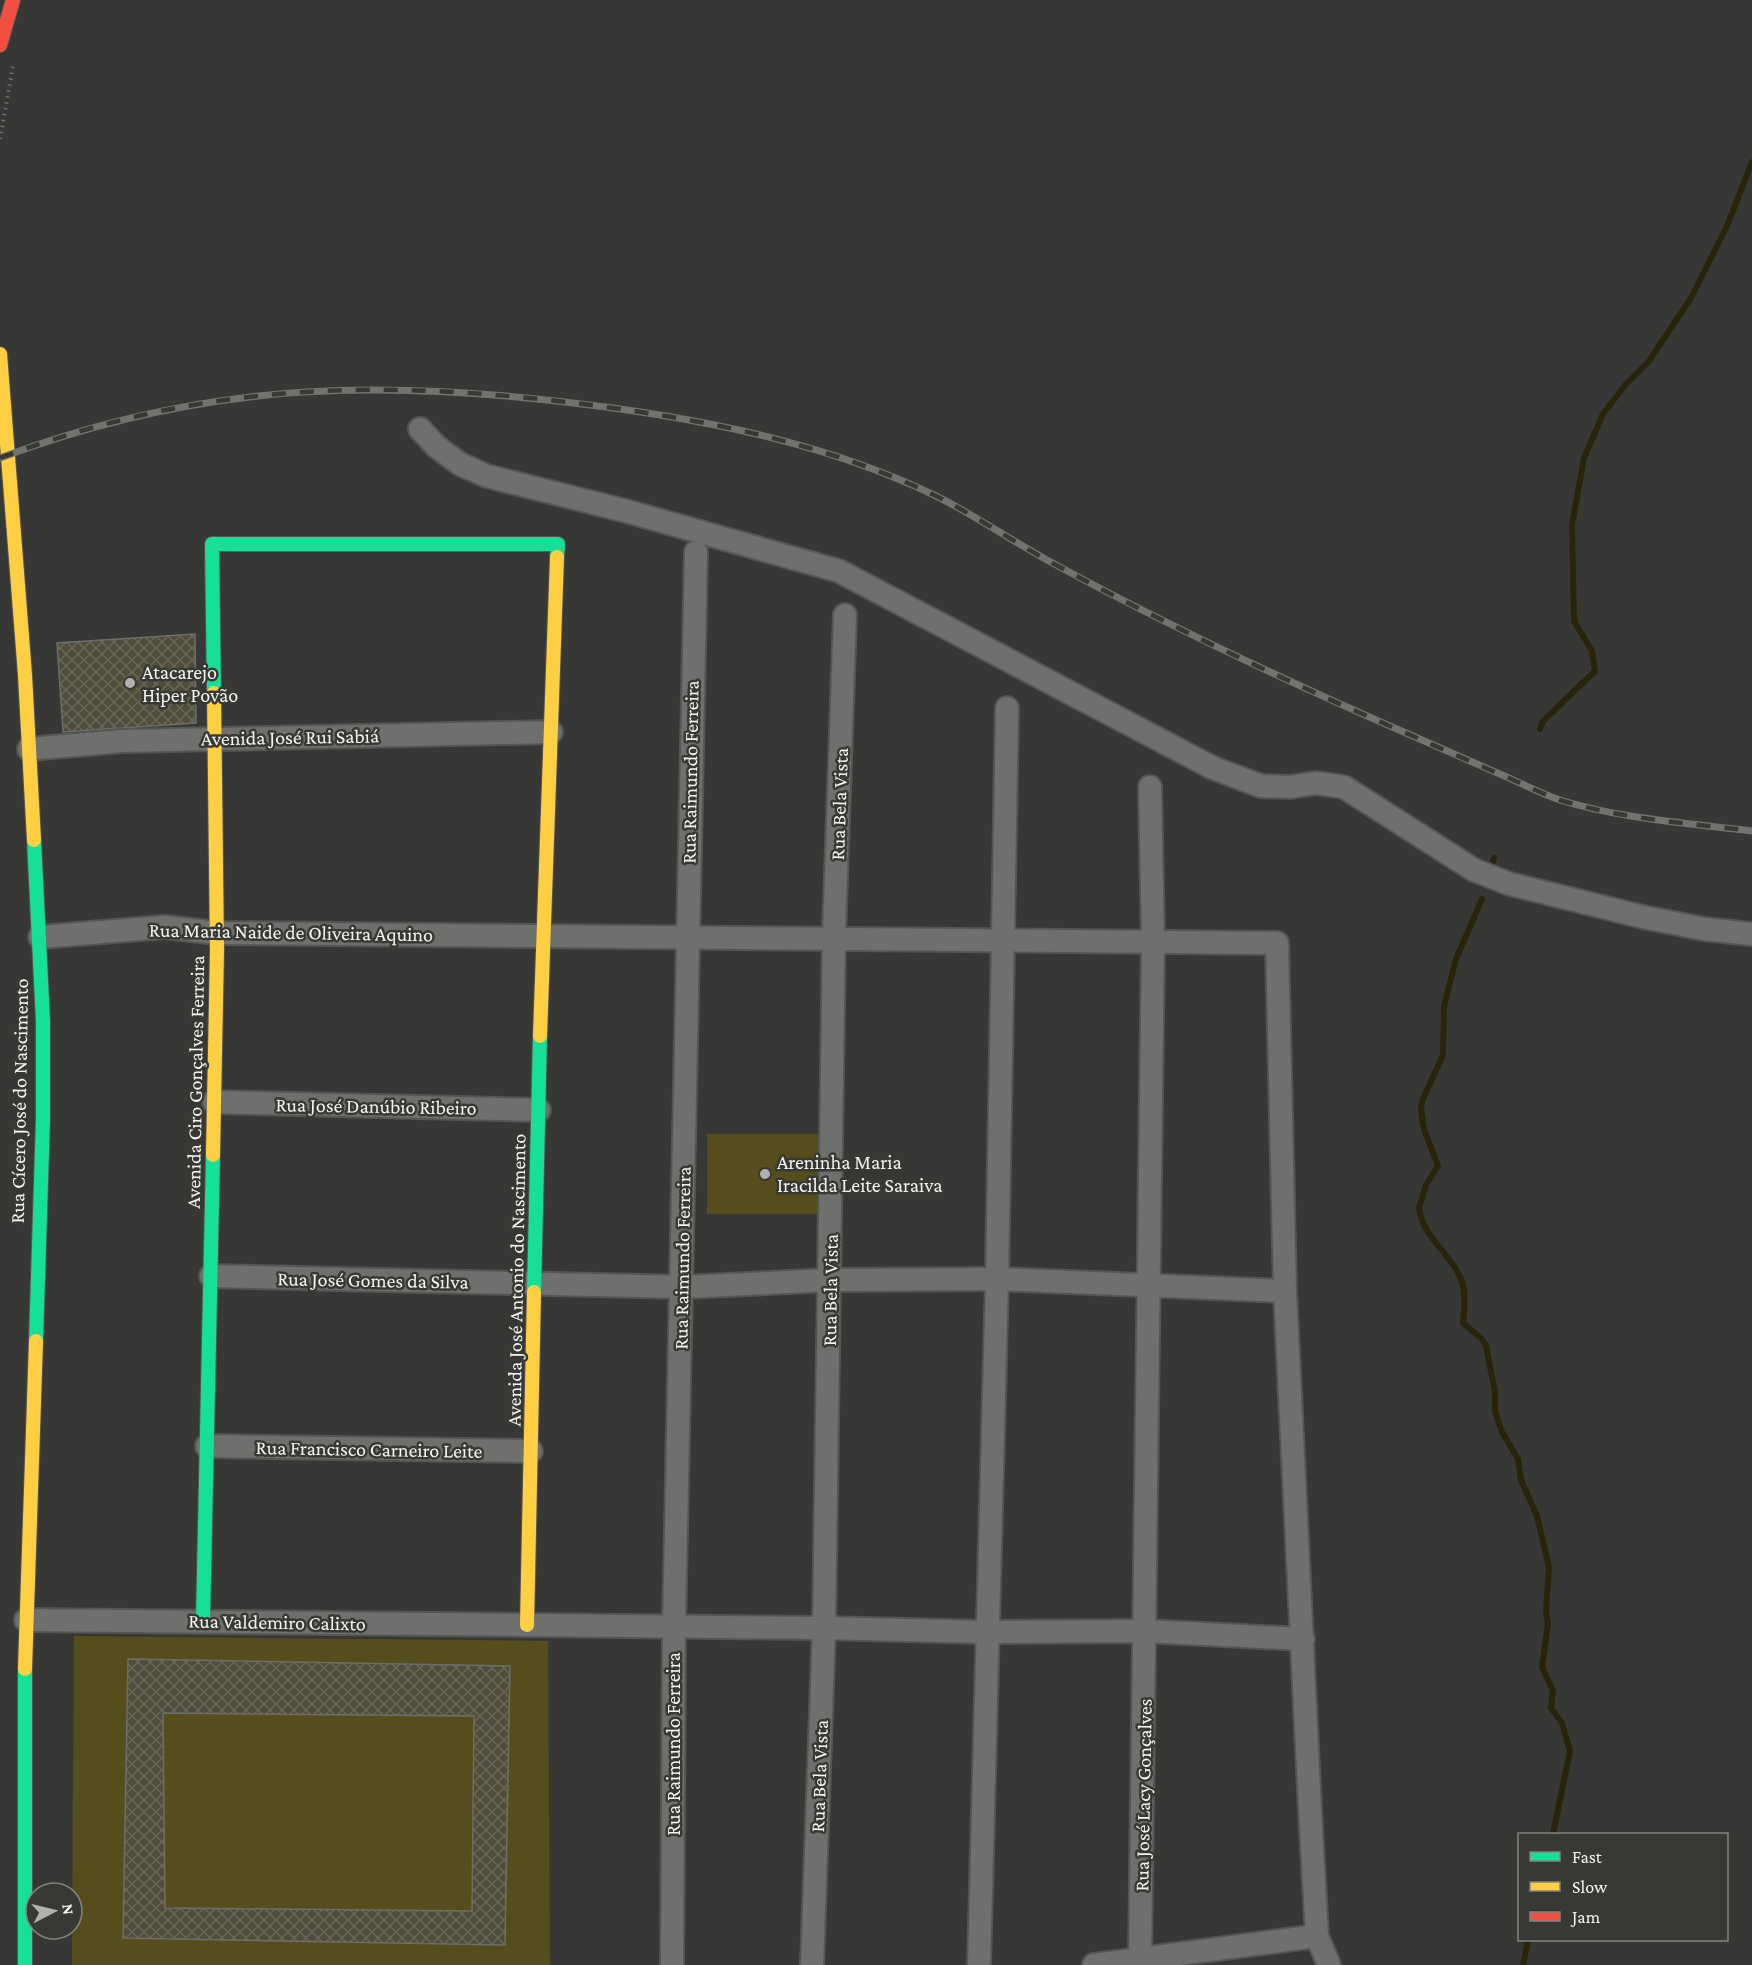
<svg xmlns="http://www.w3.org/2000/svg" width="1752" height="1965" font-family="'Crimson Pro',serif">
<style>
.garden{fill:#554e1c}
.lines{fill:none;stroke-linecap:round;stroke-linejoin:round}
.stream{stroke:#28240b;stroke-width:6}
.building{fill:url(#building-cross-hatch);stroke:#6d6d6b;stroke-width:1.5;fill-rule:evenodd}
.street-casing{stroke:#555554;stroke-width:26}
.fast-casing{stroke:#555554;stroke-width:16}
.slow-casing{stroke:#555554;stroke-width:16}
.jam-casing{stroke:#555554;stroke-width:16}
.path{stroke:#6e6e6c;stroke-width:4;stroke-dasharray:1.5 4.5;stroke-linecap:butt}
.street{stroke:#6f6f6e;stroke-width:22}
.fast{stroke:#16e098;stroke-width:14}
.slow{stroke:#ffcf43;stroke-width:14}
.jam{stroke:#f24e42;stroke-width:14}
.rail-casing{stroke:#727270;stroke-width:7}
.rail{stroke:#383834;stroke-width:4.5;stroke-dasharray:14;stroke-linecap:butt}
.poi-dot{fill:#b1b1af;stroke:#383834;stroke-width:2}
.labels{text-anchor:middle;stroke-width:5;stroke-linejoin:round;paint-order:stroke}
.poi-label{font-size:20px;fill:#f3f3f0;stroke:#383834;text-anchor:start}
.street-label{font-size:20px;fill:#f3f3f0;stroke:#383834}
</style>
<defs>
<pattern id="building-cross-hatch" width="8" height="8" patternUnits="userSpaceOnUse" patternTransform="scale(1.5)"><rect width="8" height="8" fill="#504d3b"/><path d="M0 0l8 8M0 8l8-8" fill="none" stroke="#6a6758"/></pattern>
</defs>
<rect width="100%" height="100%" fill="#373735"/>
<!-- garden -->
<g class="garden">
<rect x="707" y="1134" width="116" height="80"/>
<polygon points="74,1636 548,1641 550,1965 72,1965"/>
</g>
<g class="lines">
<!-- stream -->
<g class="stream">
<polyline points="1540,729 1543,721 1595,671 1592,651 1574,621 1572,525 1584,458 1603,414 1626,384 1649,361 1691,298 1727,226 1752,162"/>
<polyline points="1492,865 1494,858"/>
<path d="M1482,899l-26,60 -12,47 -1,49 -21,46 -1,9 3,19 14,37 -12,19 -7,23c3,30 36,48 44,77 3,13 1,26 0,38l19,16 4,7 9,46v20l7,20 16,27 3,21 16,36 12,51 -3,44 2,13 -6,43 11,24 -2,17 11,15 8,28 -17,83"/>
<polyline points="1523,1965 1528,1940"/>
</g>
</g>
<!-- building -->
<g class="building">
<polygon points="195,634 196,723 63,732 57,643"/>
<path d="M128,1659l382,7 -5,279 -382,-7zM163,1713l311,3 -2,195 -307,-3z"/>
</g>
<g class="lines">
<!-- street casing -->
<g class="street-casing">
<g id="street">
<polyline points="420,429 437,447 460,464 487,476 626,511 839,571 1213,768 1261,786 1290,787 1316,783 1344,787 1474,870 1510,884 1643,917 1704,929 1752,934"/>
<polyline points="29,749 122,741 551,732"/>
<polyline points="40,937 165,927 217,933 1277,943 1285,1291 1310,1810 1317,1936 1329,1965"/>
<polyline points="214,1102 539,1110"/>
<polyline points="211,1276 683,1287 831,1280 997,1279 1285,1291"/>
<polyline points="207,1446 531,1451"/>
<polyline points="26,1620 824,1628 986,1632 1145,1631 1303,1639"/>
<polyline points="1140,1959 1153,941 1150,787"/>
<polyline points="672,1965 674,1627 696,552"/>
<polyline points="812,1965 824,1628 834,934 845,615"/>
<polyline points="979,1965 997,1279 1007,708"/>
<polyline points="1094,1965 1317,1936"/>
</g>
</g>
<!-- fast casing -->
<g class="fast-casing">
<g id="fast">
<polyline points="214,693 212,544 558,544 557,557"/>
<polyline points="34,840 43,1021 43,1119 36,1341"/>
<polyline points="534,1292 540,1036"/>
<polyline points="203,1621 213,1155"/>
<polyline points="25,1669 25,1965"/>
</g>
</g>
<!-- slow casing -->
<g class="slow-casing">
<g id="slow">
<polyline points="0,354 25,675 34,840"/>
<polyline points="540,1036 557,557"/>
<polyline points="213,1155 217,950 214,693"/>
<polyline points="527,1625 534,1292"/>
<polyline points="25,1669 36,1341"/>
</g>
</g>
<!-- jam casing -->
<g class="jam-casing">
<polyline id="jam" points="0,45 13,0"/>
</g>
<!-- path -->
<polyline class="path" points="0,139 13,66"/>
<!-- street -->
<use href="#street" class="street"/>
<!-- fast -->
<use href="#fast" class="fast"/>
<!-- slow -->
<use href="#slow" class="slow"/>
<!-- jam -->
<use href="#jam" class="jam"/>
<!-- rail casing -->
<g class="rail-casing">
<path id="rail" d="M0,458c210,-79 393,-80 613,-50 109,15 221,39 321,87 39,19 75,44 113,65 117,64 237,120 359,173 34,15 68,30 103,45 16,7 33,16 51,22 61,19 128,23 192,31"/>
</g>
<!-- rail -->
<use href="#rail" class="rail"/>
</g>
<!-- markers -->
<g class="poi-dot">
<circle cx="130" cy="683" r="6"/>
<circle cx="765" cy="1174" r="6"/>
</g>
<g class="labels">
<!-- poi labels -->
<g class="poi-label">
<text x="142" y="679">Atacarejo<tspan x="142" dy="23">Hiper Povão</tspan></text>
<text x="777" y="1169">Areninha Maria<tspan x="777" dy="23">Iracilda Leite Saraiva</tspan></text>
</g>
<!-- street labels -->
<g class="street-label">
<text transform="translate(290 737) rotate(-1)" y="7">Avenida José Rui Sabiá</text>
<text transform="translate(690 772) rotate(-89)" y="7">Rua Raimundo Ferreira</text>
<text transform="translate(839 804) rotate(-88)" y="7">Rua Bela Vista</text>
<text transform="translate(291 932) rotate(1)" y="7">Rua Maria Naide de Oliveira Aquino</text>
<text transform="translate(195 1082) rotate(-89)" y="7">Avenida Ciro Gonçalves Ferreira</text>
<text transform="translate(19 1101) rotate(-89)" y="7">Rua Cícero José do Nascimento</text>
<text transform="translate(376 1106) rotate(1)" y="7">Rua José Danúbio Ribeiro</text>
<text transform="translate(682 1258) rotate(-89)" y="7">Rua Raimundo Ferreira</text>
<text transform="translate(373 1280) rotate(1)" y="7">Rua José Gomes da Silva</text>
<text transform="translate(516 1280) rotate(-89)" y="7">Avenida José Antonio do Nascimento</text>
<text transform="translate(830 1290) rotate(-89)" y="7">Rua Bela Vista</text>
<text transform="translate(369 1449) rotate(1)" y="7">Rua Francisco Carneiro Leite</text>
<text transform="translate(277 1622) rotate(1)" y="7">Rua Valdemiro Calixto</text>
<text transform="translate(673 1744) rotate(-90)" y="7">Rua Raimundo Ferreira</text>
<text transform="translate(819 1776) rotate(-88)" y="7">Rua Bela Vista</text>
<text transform="translate(1143 1795) rotate(-89)" y="7">Rua José Lacy Gonçalves</text>
</g>
</g>
<!-- legend -->
<rect x="1518" y="1833" width="210" height="108" fill="#383834" stroke="#83837f" stroke-width="1.5"/>
<rect x="1530" y="1852" width="30" height="9" fill="#16e098" stroke="#83837f" stroke-width="1.5"/>
<text x="1572" y="1863" font-size="18" fill="#f3f3f0">Fast</text>
<rect x="1530" y="1882" width="30" height="9" fill="#ffcf43" stroke="#83837f" stroke-width="1.5"/>
<text x="1572" y="1893" font-size="18" fill="#f3f3f0">Slow</text>
<rect x="1530" y="1912" width="30" height="9" fill="#f24e42" stroke="#83837f" stroke-width="1.5"/>
<text x="1572" y="1923" font-size="18" fill="#f3f3f0">Jam</text>
<!-- north arrow -->
<g transform="translate(54 1911) rotate(83)"><circle r="28" fill="#383834" stroke="#83837f" stroke-width="1.5"/>
<path d="M0-4.5L10 22L0 15L-10 22Z" fill="#b1b1af"/>
<text y="-9" font-size="16" font-weight="bold" text-anchor="middle" fill="#f3f3f0">N</text>
</g>
</svg>
